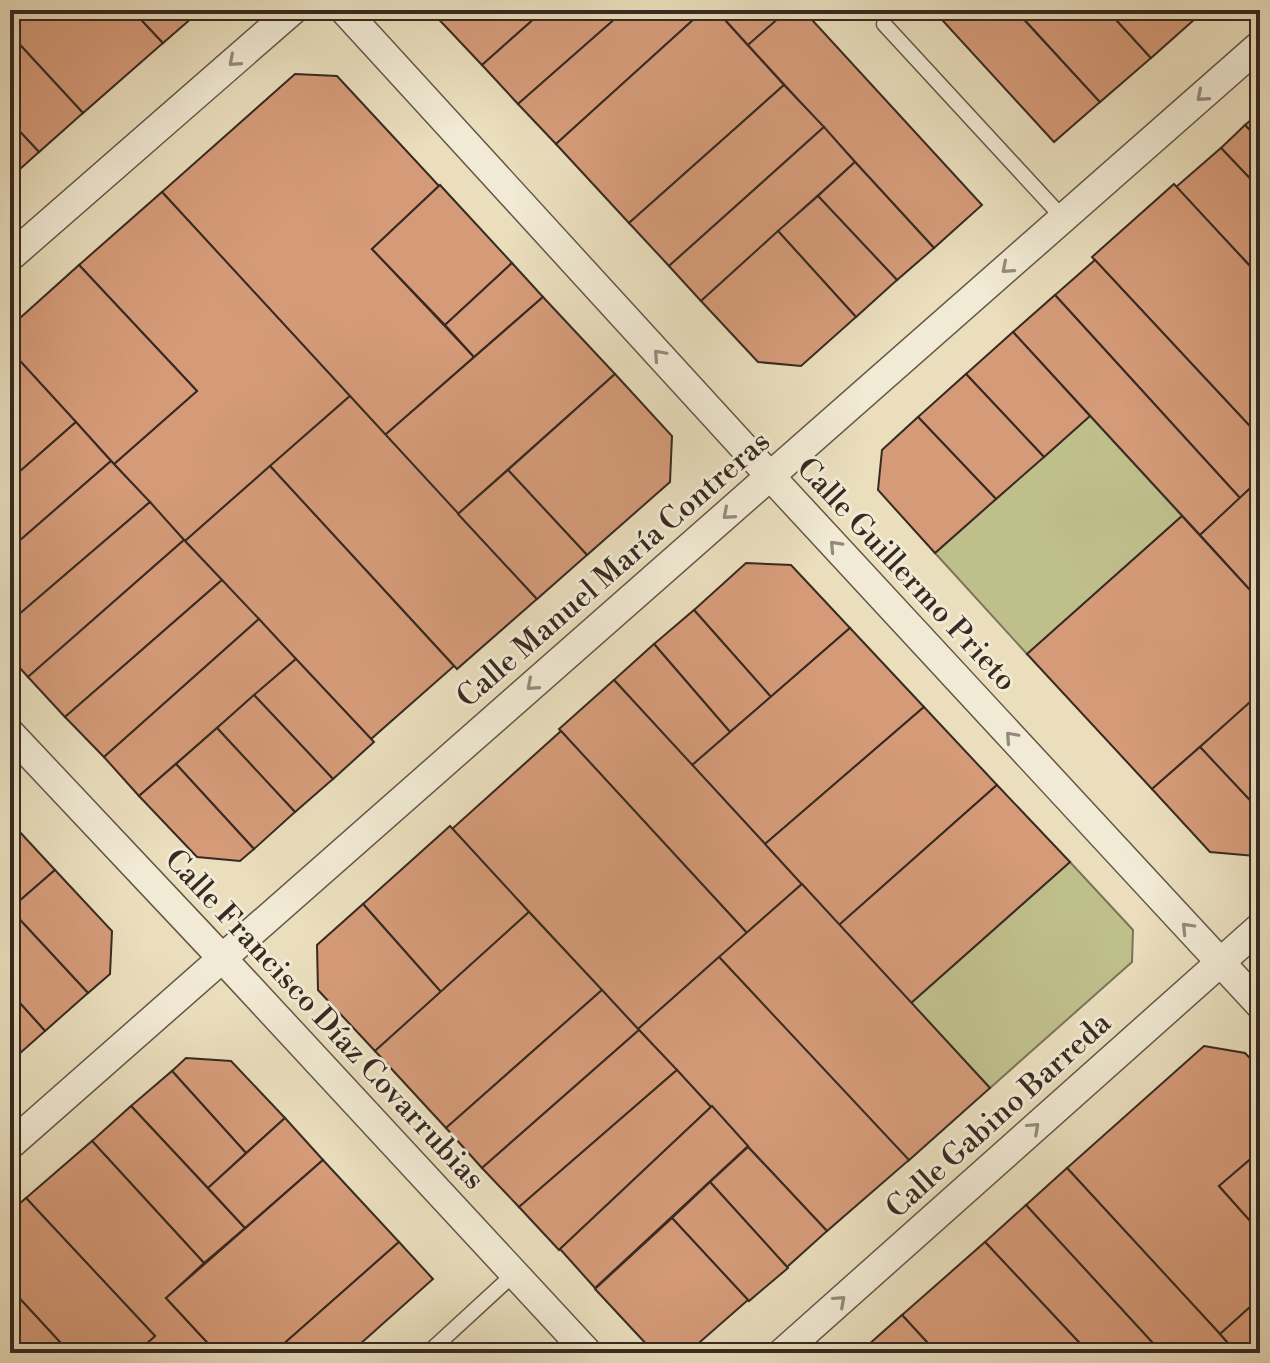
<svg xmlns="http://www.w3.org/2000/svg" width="1270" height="1363" font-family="'Libre Bodoni',serif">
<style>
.green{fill:#bfbf8c;stroke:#7b7457;stroke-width:2}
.building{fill:#d59b79;stroke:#372a22;stroke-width:2}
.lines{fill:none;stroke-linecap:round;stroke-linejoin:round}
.service-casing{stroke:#645749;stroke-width:17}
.minor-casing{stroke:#645749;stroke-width:31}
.service{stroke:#f1ead4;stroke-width:14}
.minor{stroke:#f1ead4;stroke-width:28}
.oneway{stroke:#948a7b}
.labels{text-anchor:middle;stroke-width:6;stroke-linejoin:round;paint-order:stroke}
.street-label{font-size:30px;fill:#372a22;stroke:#f1ead4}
</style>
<rect width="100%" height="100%" fill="#eadebd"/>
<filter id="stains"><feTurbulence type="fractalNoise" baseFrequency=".0025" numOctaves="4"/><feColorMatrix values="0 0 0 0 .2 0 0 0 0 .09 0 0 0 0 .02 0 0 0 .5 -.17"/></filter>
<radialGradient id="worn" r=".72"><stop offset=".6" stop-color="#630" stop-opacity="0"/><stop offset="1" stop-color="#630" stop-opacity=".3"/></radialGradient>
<!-- green -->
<g class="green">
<polygon points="1090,416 1182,516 1027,654 935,553"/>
<polygon points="1070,862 1133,930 1132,962 990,1088 911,1003"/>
</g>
<!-- building -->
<g class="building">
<polygon points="10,10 132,10 163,43 83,113 10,34"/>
<polygon points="132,10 201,10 163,43"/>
<polygon points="430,10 530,10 536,17 482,65"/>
<polygon points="544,10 625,10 518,104 482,65"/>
<polygon points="625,10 704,10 556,144 518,104"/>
<polygon points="704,10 716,10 784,85 629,223 556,144"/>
<polygon points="716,10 788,10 748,45"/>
<polygon points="788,10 803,10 982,205 934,248 748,45"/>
<polygon points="933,10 1015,10 1100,102 1054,142"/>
<polygon points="1031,10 1107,10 1151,58 1100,102 1022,17"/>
<polygon points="1107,10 1205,10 1151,58"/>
<polygon points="10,34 83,113 39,152 10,121"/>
<polygon points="295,74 337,76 439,186 372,249 474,357 385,435 162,192"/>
<polygon points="784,85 824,127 669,266 629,223"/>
<polygon points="1260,112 1260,141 1245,125"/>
<polygon points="10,121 39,152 10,178"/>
<polygon points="1245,125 1260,141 1260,189 1221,148"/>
<polygon points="824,127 855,162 701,301 669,266"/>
<polygon points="1221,148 1260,189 1260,265 1254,270 1176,187"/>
<polygon points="855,162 934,248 897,280 818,196"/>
<polygon points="1174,184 1260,277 1260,437 1092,257"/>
<polygon points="440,185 512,263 445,325 372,249"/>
<polygon points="162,192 350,396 185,541 114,464 197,391 79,265"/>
<polygon points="818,196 897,280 856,317 778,231"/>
<polygon points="778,231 856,317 801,366 758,362 701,301"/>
<polygon points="1095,260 1260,437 1260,479 1240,498 1055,295"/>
<polygon points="512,263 543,297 474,357 445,325"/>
<polygon points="79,265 197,391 114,464 10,350 10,327"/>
<polygon points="1055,295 1240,498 1200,535 1013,332"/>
<polygon points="543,297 615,374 458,514 385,435"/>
<polygon points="1013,332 1090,416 1044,457 966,374"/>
<polygon points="10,350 76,422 10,480"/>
<polygon points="615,374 672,436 670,482 587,555 508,470"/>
<polygon points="966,374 1044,457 996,499 918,417"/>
<polygon points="350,396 537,599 457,669 270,466"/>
<polygon points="918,417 996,499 935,553 878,490 882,450"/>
<polygon points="76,422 111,461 10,549 10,480"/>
<polygon points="111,461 150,502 10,622 10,549"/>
<polygon points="270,466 454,666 371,739 185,541"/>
<polygon points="508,470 587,555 537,599 458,514"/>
<polygon points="1260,479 1260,601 1200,535"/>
<polygon points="150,502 184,540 28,677 10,657 10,622"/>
<polygon points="1182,516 1260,601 1260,694 1152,789 1027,654"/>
<polygon points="184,540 222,580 65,717 28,677"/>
<polygon points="746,563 791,565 850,628 771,697 694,610"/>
<polygon points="222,580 259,619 104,757 65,717"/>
<polygon points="694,610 771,697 730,732 654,644"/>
<polygon points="259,619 296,659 139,796 104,757"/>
<polygon points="850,628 924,707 765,844 692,765"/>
<polygon points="654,644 730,732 692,765 614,680"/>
<polygon points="296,659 374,742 333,779 254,695"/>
<polygon points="614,680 802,884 747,933 559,729"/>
<polygon points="1260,694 1260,715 1249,703"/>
<polygon points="254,695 333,779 295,812 217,728"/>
<polygon points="1249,703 1260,715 1260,811 1200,747"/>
<polygon points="924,707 997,785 839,925 765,844"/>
<polygon points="217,728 295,812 254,849 176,764"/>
<polygon points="561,731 747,933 638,1029 452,829"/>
<polygon points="1200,747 1260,811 1260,851 1255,856 1210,852 1152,789"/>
<polygon points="176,764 254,849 240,861 197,857 139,796"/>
<polygon points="997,785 1070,862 911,1003 839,925"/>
<polygon points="450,826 529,912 441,992 363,904"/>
<polygon points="18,830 55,870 10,909 10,838"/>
<polygon points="55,870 112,931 110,974 88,993 10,909"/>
<polygon points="802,884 990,1088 908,1161 719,957"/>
<polygon points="363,904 441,992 375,1051 318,990 317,945"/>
<polygon points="10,909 88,993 45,1031 10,992"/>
<polygon points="529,912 602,990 446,1128 375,1051"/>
<polygon points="719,957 909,1160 827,1231 638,1029"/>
<polygon points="602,990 639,1030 482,1168 446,1128"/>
<polygon points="10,992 45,1031 10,1062"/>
<polygon points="639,1030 677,1070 519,1207 482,1168"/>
<polygon points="1204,1046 1245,1053 1260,1069 1260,1151 1219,1186 1260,1232 1260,1298 1220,1334 1067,1168"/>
<polygon points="186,1058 231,1061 285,1118 246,1153 172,1071"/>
<polygon points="677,1070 711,1107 559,1250 519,1207"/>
<polygon points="172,1071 246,1153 208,1188 131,1106"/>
<polygon points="131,1106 245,1228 204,1263 92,1141"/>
<polygon points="712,1106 748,1146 595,1288 560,1249"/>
<polygon points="285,1118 323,1160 245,1228 208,1188"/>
<polygon points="92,1141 204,1263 166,1298 217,1353 136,1353 155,1336 26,1198"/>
<polygon points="748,1147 827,1231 787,1267 710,1182"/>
<polygon points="1260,1151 1260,1232 1219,1186"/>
<polygon points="323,1160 399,1242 279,1348 284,1353 217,1353 166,1298"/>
<polygon points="1067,1168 1220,1334 1237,1353 1162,1353 1026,1205"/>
<polygon points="710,1182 788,1268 749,1301 672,1218"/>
<polygon points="26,1198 155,1336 136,1353 70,1353 10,1288 10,1212"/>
<polygon points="1026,1205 1162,1353 1089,1353 985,1242"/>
<polygon points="672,1218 748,1300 692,1349 649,1347 595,1289"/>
<polygon points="399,1242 433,1279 350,1353 284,1353 279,1348"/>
<polygon points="985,1242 1089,1353 937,1353 902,1315"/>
<polygon points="10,1288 70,1353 10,1353"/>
<polygon points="1260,1298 1260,1353 1237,1353 1220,1334"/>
<polygon points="902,1315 937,1353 859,1353"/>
</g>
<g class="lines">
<!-- service casing -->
<g class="service-casing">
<g id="service">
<polyline points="884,24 1063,218"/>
<polyline points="428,1353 515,1273"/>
</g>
</g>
<!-- minor casing -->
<g class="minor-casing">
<g id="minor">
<polyline points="344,10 771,477 1260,1005"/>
<polyline points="10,257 293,10"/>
<polyline points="10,733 221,957 588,1353"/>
<polyline points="10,1145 1260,45"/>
<polyline points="782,1353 1260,927"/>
</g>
</g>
<!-- service -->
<use href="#service" class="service"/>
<!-- minor -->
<use href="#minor" class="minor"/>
</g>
<!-- one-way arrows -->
<defs><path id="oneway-chevron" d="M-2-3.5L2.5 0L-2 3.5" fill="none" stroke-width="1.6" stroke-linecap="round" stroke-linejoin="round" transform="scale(2)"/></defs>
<g class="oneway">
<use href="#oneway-chevron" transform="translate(234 61) rotate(139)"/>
<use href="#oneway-chevron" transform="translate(1202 96) rotate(139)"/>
<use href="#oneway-chevron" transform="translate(1007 268) rotate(139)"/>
<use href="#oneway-chevron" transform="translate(659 355) rotate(-132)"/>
<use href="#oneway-chevron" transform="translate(728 514) rotate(139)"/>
<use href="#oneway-chevron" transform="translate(835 546) rotate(-133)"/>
<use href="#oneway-chevron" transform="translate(532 685) rotate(139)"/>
<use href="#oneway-chevron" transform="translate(1011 737) rotate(-132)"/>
<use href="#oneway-chevron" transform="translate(1187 928) rotate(-134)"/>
<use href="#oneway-chevron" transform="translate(1034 1128) rotate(-42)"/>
<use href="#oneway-chevron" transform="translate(840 1301) rotate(-42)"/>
</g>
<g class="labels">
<!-- street labels -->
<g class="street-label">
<text transform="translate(613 569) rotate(-41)" y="10">Calle Manuel María Contreras</text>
<text transform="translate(907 574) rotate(47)" y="10">Calle Guillermo Prieto</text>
<text transform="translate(325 1019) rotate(47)" y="10">Calle Francisco Díaz Covarrubias</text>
<text transform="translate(998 1115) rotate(-42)" y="10">Calle Gabino Barreda</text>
</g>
</g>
<!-- margin -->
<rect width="1270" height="1363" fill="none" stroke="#eadebd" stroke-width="40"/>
<rect x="12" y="12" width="1246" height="1339" fill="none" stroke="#372a22" stroke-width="4"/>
<rect x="20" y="20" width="1230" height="1323" fill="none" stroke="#372a22" stroke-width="2"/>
<rect width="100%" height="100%" filter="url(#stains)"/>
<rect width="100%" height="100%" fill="url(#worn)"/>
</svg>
